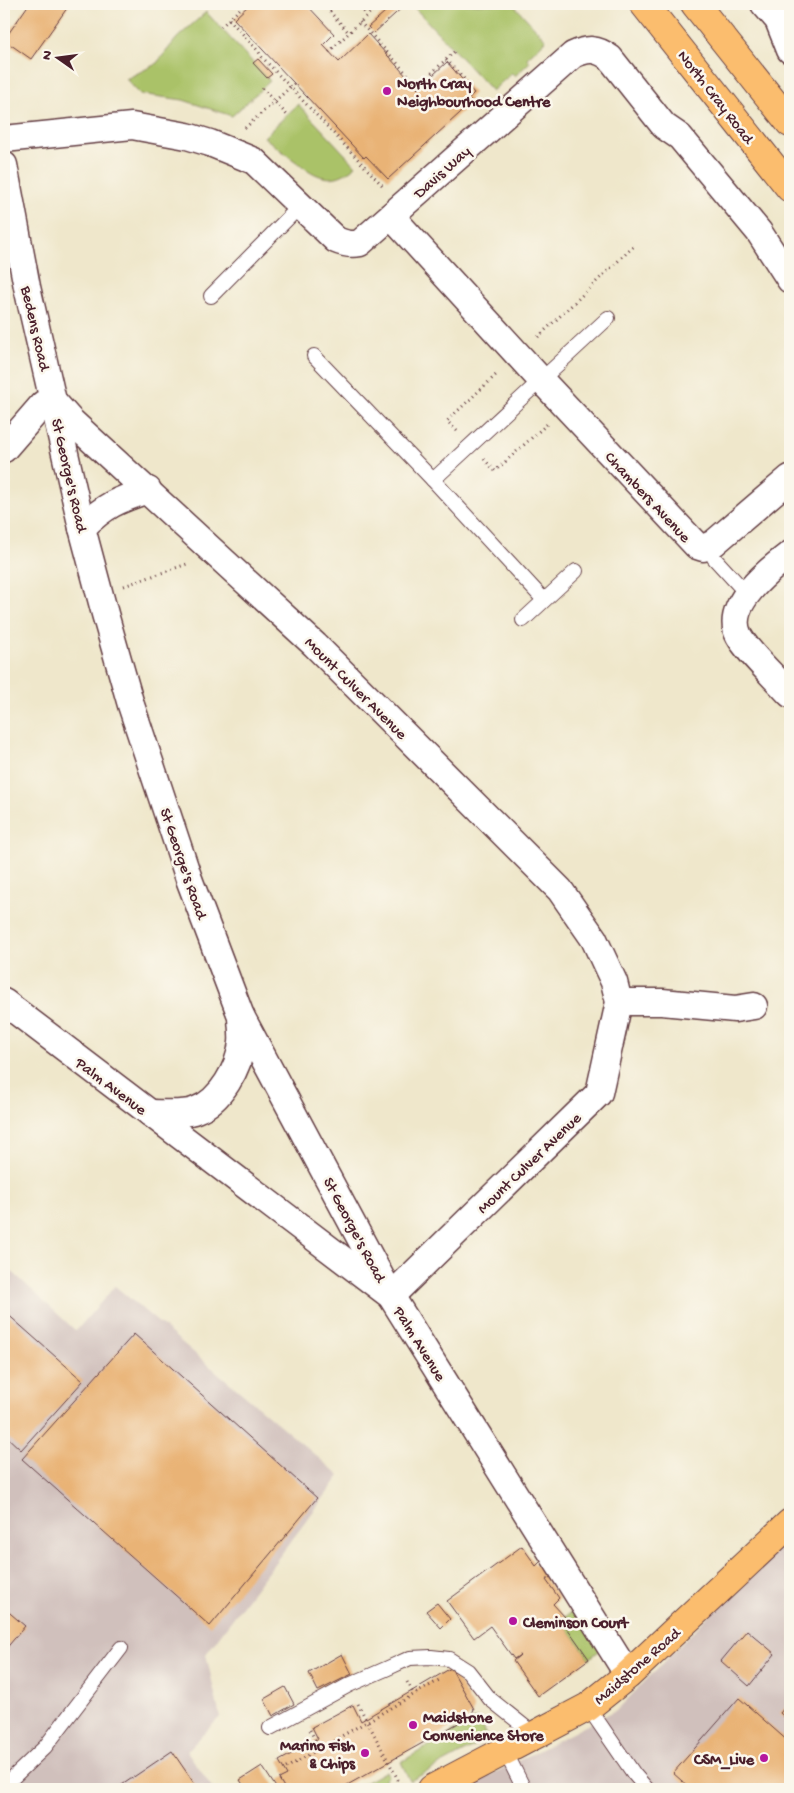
<svg xmlns="http://www.w3.org/2000/svg" width="794" height="1793" font-family="'Gochi Hand',sans-serif">
<style>
.industrial{fill:#d0c0bc}
.green{fill:#aac268;stroke:#7a704a}
.building{fill:#e9b376}
.lines{fill:none;stroke-linecap:round;stroke-linejoin:round}
.service-casing{stroke:#633d43;stroke-width:16}
.minor-casing{stroke:#633d43;stroke-width:29}
.primary-casing{stroke:#633d43;stroke-width:30}
.path{stroke:#633d43;stroke-width:3;stroke-dasharray:1 4;stroke-linecap:butt}
.service{stroke:#fff;stroke-width:14}
.minor{stroke:#fff;stroke-width:26}
.primary{stroke:#fbbd6e;stroke-width:28}
.poi-dot{fill:#b5179e;stroke:#fbf7ec;stroke-width:2}
.labels{text-anchor:middle;stroke-width:5;stroke-linejoin:round;paint-order:stroke}
.poi-label{font-size:16px;font-weight:bold;fill:#4a1f2b;stroke:#fbf7ec;text-anchor:start}
.street-label{font-size:16px;fill:#4a1f2b;stroke:#fbf7ec}
</style>
<rect width="100%" height="100%" fill="#fbf7ec"/>
<filter id="ink" filterUnits="userSpaceOnUse"><feTurbulence type="fractalNoise" baseFrequency=".02" numOctaves="2"/><feDisplacementMap in="SourceGraphic" scale="10" xChannelSelector="R" yChannelSelector="G"/><feConvolveMatrix kernelMatrix="1 2 1 2 8 2 1 2 1" color-interpolation-filters="sRGB"/></filter>
<filter id="wash" filterUnits="userSpaceOnUse"><feTurbulence type="fractalNoise" baseFrequency=".0096" numOctaves="4" result="noise"/><feDisplacementMap in="SourceGraphic" scale="20" xChannelSelector="R" yChannelSelector="G"/><feGaussianBlur stdDeviation="1.12" result="paint"/><feColorMatrix in="noise" values="0 0 0 0 0 0 0 0 0 0 0 0 0 0 0 0 0 1.4 0 .05"/><feComposite in="paint" operator="in"/></filter>
<g filter="url(#wash)">
<rect width="100%" height="100%" fill="#efe7cb"/>
<!-- industrial -->
<g class="industrial">
<polygon points="4,1264 76,1331 115,1286 340,1476 206,1654 220,1717 187,1751 213,1789 4,1789"/>
<polygon points="790,1532 790,1789 464,1789 618,1709"/>
</g>
<!-- green -->
<g class="green">
<polygon points="411,4 513,4 546,40 527,58 530,62 515,76 512,73 492,91"/>
<polygon points="206,12 270,81 232,116 183,100 140,94 126,79 156,64 177,38"/>
<path d="M298,104l58,62c-24,20 -38,12 -61,-5 -11,-8 -21,-16 -31,-24z"/>
<polygon points="579,1607 604,1647 589,1659 563,1622 566,1619 565,1617"/>
<polygon points="477,1718 488,1739 410,1781 401,1762"/>
<polygon points="386,1771 388,1776 385,1779 387,1785 391,1782 393,1788 391,1789 354,1789"/>
</g>
<g id="blocks">
<!-- building -->
<g class="building">
<polygon points="29,4 70,4 31,59 4,40"/>
<polygon points="250,4 306,4 334,34 323,45 339,62 368,34 418,89 447,62 474,93 469,98 472,102 388,179 366,156 364,158 234,19"/>
<polygon points="394,4 406,4 374,33 368,27"/>
<polygon points="258,59 272,74 267,78 253,63"/>
<polygon points="4,1311 83,1381 21,1450 4,1434"/>
<polygon points="134,1334 317,1498 210,1626 22,1459"/>
<polygon points="522,1546 536,1566 541,1561 552,1576 546,1580 559,1598 553,1604 565,1617 566,1619 563,1622 589,1659 538,1696 513,1661 520,1655 514,1659 490,1626 474,1638 447,1601"/>
<polygon points="437,1603 450,1619 441,1628 426,1611"/>
<polygon points="4,1608 25,1626 4,1651"/>
<polygon points="747,1630 775,1654 749,1686 721,1661"/>
<polygon points="342,1654 352,1674 318,1691 309,1673"/>
<polygon points="451,1668 474,1709 471,1716 340,1789 285,1789 279,1779 287,1775 279,1761 318,1739 312,1727 353,1705 361,1721"/>
<polygon points="285,1687 294,1704 273,1716 264,1699"/>
<polygon points="739,1698 790,1743 790,1789 691,1789 673,1773"/>
<polygon points="790,1701 790,1722 780,1713"/>
<polygon points="172,1751 198,1789 116,1789"/>
<polygon points="262,1766 277,1789 246,1789 240,1780"/>
</g>
</g>
</g>
<g filter="url(#ink)">
<use href="#blocks" fill-opacity="0" stroke="#633d43" stroke-width="1"/>
<g class="lines">
<!-- service casing -->
<g class="service-casing">
<g id="service">
<polyline points="211,296 301,205"/>
<polyline points="314,356 433,480 544,600"/>
<polyline points="433,480 608,318"/>
<polyline points="709,546 714,558 747,594"/>
<polyline points="523,620 576,571"/>
<polyline points="588,1707 634,1774 647,1789"/>
<polyline points="270,1728 349,1685 388,1668 410,1658 431,1657 449,1659 468,1671 490,1699 535,1735"/>
<polyline points="505,1751 524,1789"/>
<polyline points="4,1786 45,1747 121,1648"/>
</g>
</g>
<!-- minor casing -->
<g class="minor-casing">
<g id="minor">
<polyline points="764,4 778,20 790,50"/>
<path d="M4,139l128,-13 55,10 23,7 44,18 82,79c9,4 15,5 24,3l213,-188c15,-7 24,-7 37,3l54,68 16,11 79,95 31,48"/>
<polyline points="4,165 27,287 82,528 105,614 131,705 189,879 241,1016 391,1296 599,1093 619,1002 614,982 594,939 560,890 315,645 70,420 54,402"/>
<polyline points="391,216 541,380 697,546 703,548 714,543 790,478"/>
<polyline points="4,449 43,404 54,402"/>
<path d="M82,528c23,-23 36,-28 66,-38"/>
<path d="M790,554c-21,16 -67,52 -51,82 10,18 37,42 51,58"/>
<polyline points="4,1002 391,1296 628,1675"/>
<polyline points="619,1002 662,1002 735,1009 754,1006"/>
<path d="M150,1113c13,0 35,2 46,-3 25,-9 43,-42 46,-67 1,-9 -1,-19 -1,-27"/>
</g>
</g>
<!-- primary casing -->
<g class="primary-casing">
<g id="primary">
<polyline points="644,4 790,188"/>
<polyline points="695,4 790,123"/>
<polyline points="432,1789 588,1707 628,1675 790,1523"/>
</g>
</g>
<!-- path -->
<g class="path">
<polyline points="323,4 349,33"/>
<polyline points="357,4 367,15"/>
<polyline points="330,11 339,4"/>
<polyline points="229,19 259,52 261,56 383,186"/>
<polyline points="360,22 418,86 455,51"/>
<polyline points="221,27 245,4"/>
<polyline points="329,52 379,4"/>
<polyline points="446,60 468,83"/>
<polyline points="262,88 287,115"/>
<polyline points="245,128 295,83"/>
<polyline points="538,337 634,246"/>
<polyline points="457,431 447,421 498,373"/>
<polyline points="484,459 495,471 547,424"/>
<polyline points="124,586 187,564"/>
<polyline points="407,1682 414,1695"/>
<polyline points="358,1704 403,1789"/>
<polyline points="310,1730 320,1749"/>
<polyline points="286,1768 441,1679"/>
</g>
<!-- service -->
<use href="#service" class="service"/>
<!-- minor -->
<use href="#minor" class="minor"/>
<!-- primary -->
<use href="#primary" class="primary"/>
</g>
</g>
<!-- markers -->
<g class="poi-dot">
<circle cx="387" cy="91" r="5"/>
<circle cx="513" cy="1621" r="5"/>
<circle cx="413" cy="1725" r="5"/>
<circle cx="365" cy="1753" r="5"/>
<circle cx="764" cy="1758" r="5"/>
</g>
<g class="labels">
<!-- poi labels -->
<g class="poi-label">
<text x="397" y="88">North Cray<tspan x="397" dy="18">Neighbourhood Centre</tspan></text>
<text x="523" y="1627">Cleminson Court</text>
<text x="423" y="1722">Maidstone<tspan x="423" dy="18">Convenience Store</tspan></text>
<text x="355" y="1750" text-anchor="end">Marino Fish<tspan x="355" dy="18">&amp; Chips</tspan></text>
<text x="754" y="1764" text-anchor="end">CSM_Live</text>
</g>
<!-- street labels -->
<g class="street-label">
<text transform="translate(717 96) rotate(52)" y="6">North Cray Road</text>
<text transform="translate(441 171) rotate(-42)" y="6">Davis Way</text>
<text transform="translate(37 328) rotate(77)" y="6">Bedens Road</text>
<text transform="translate(71 475) rotate(77)" y="6">St George's Road</text>
<text transform="translate(649 496) rotate(47)" y="6">Chambers Avenue</text>
<text transform="translate(357 687) rotate(45)" y="6">Mount Culver Avenue</text>
<text transform="translate(185 863) rotate(71)" y="6">St George's Road</text>
<text transform="translate(112 1085) rotate(37)" y="6">Palm Avenue</text>
<text transform="translate(528 1162) rotate(-44)" y="6">Mount Culver Avenue</text>
<text transform="translate(356 1229) rotate(62)" y="6">St George's Road</text>
<text transform="translate(421 1343) rotate(58)" y="6">Palm Avenue</text>
<text transform="translate(636 1665) rotate(-41)" y="6">Maidstone Road</text>
</g>
</g>
<!-- margin -->
<rect width="794" height="1793" fill="none" stroke="#fbf7ec" stroke-width="20"/>
<!-- north arrow -->
<g transform="translate(58 58) rotate(284)" stroke="#fbf7ec" stroke-width="4" paint-order="stroke">
<path d="M0-4L9 19L0 12L-9 19Z" fill="#4a1f2b"/>
<text y="-8" font-size="14" font-weight="bold" text-anchor="middle" fill="#4a1f2b">N</text>
</g>
</svg>
